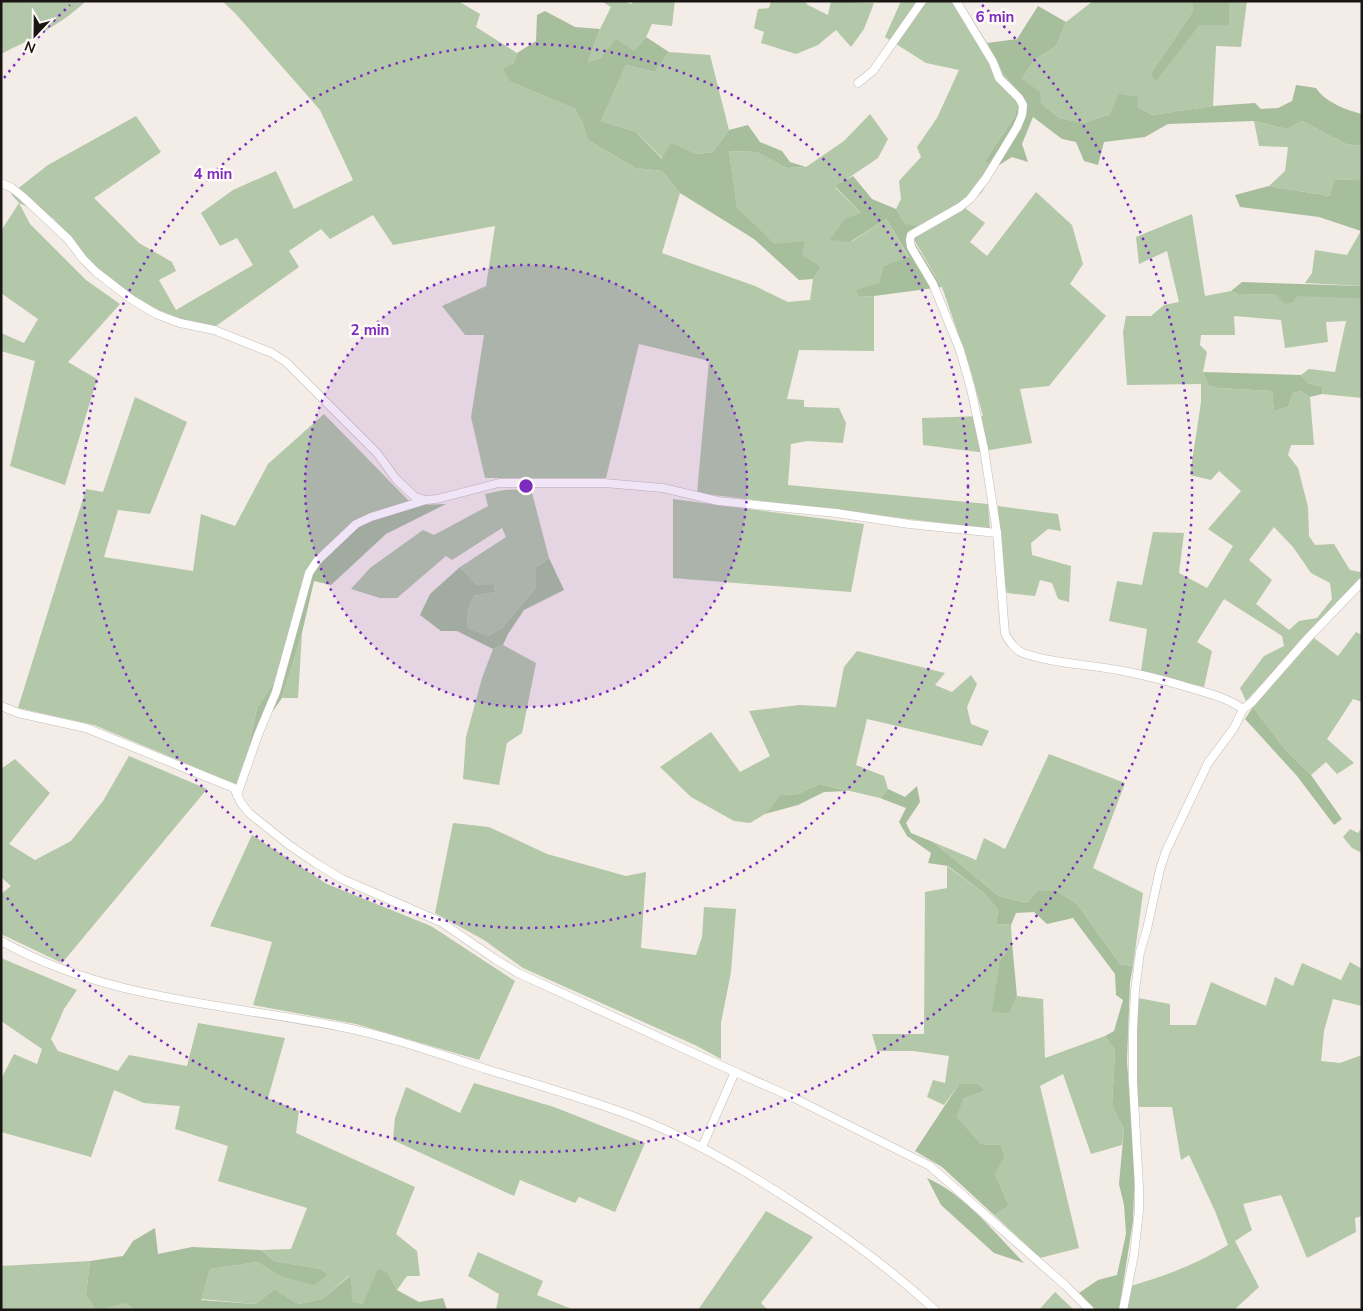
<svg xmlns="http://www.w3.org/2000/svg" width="1363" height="1311" font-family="'Nunito Sans',sans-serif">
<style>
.green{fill:#b3c7a9;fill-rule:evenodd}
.forest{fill:#a7be9c}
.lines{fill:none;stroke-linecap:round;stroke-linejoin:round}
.minor-casing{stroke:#c4bdb7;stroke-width:9}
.minor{stroke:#fff;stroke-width:8}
.ring{fill:none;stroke:#7b2cbf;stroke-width:2.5;stroke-dasharray:2.5 5}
.centre{fill:#7b2cbf;stroke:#fffaf6;stroke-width:2.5}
.ring-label{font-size:15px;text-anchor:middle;font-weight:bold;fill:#7b2cbf;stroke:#fffaf6;stroke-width:5;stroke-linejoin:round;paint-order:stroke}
</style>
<rect width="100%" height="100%" fill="#f4ece6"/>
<!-- green -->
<g class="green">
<path d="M1,1h85c-24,23 -55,38 -85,53z"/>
<polygon points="222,1 458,1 480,14 476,27 517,53 513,64 511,82 575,109 582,122 588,140 635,168 662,171 680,193 662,253 755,286 788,302 810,300 813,279 821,267 775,244 737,209 729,151 756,152 787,168 806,167 844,141 870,114 888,139 878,158 835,187 861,213 851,242 886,219 909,258 883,266 879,283 859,297 874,296 874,351 799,350 787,399 804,400 804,407 839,408 846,423 843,443 807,441 791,444 788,485 988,504 990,529 697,493 709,361 639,344 606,478 485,478 471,417 484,335 465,335 442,306 486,286 495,226 393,245 373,215 330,239 321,229 289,251 299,267 216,326 185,322 139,301 116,286 85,257 54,219 19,203 30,224 86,280 120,304 68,362 97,379 65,485 10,466 35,361 1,351 1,333 24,343 38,319 1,293 1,231 19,203 11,194 48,165 136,116 161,152 94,198 139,243 172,262 176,271 159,280 176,310 253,265 237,238 220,246 201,213 233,190 276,171 294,209 353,180 320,110 235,13"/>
<polygon points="601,1 624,1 631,4 634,1 675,1 672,26 652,24 646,37 634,51 602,57 588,62 600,29 611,7"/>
<polygon points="771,1 804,1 808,5 828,15 831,1 874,3 864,29 851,47 836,30 818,45 796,54 761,43 764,32 754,28 758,9 769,8"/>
<polygon points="901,1 961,1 987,43 1004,75 1020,93 1015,116 984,162 996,167 982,192 965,208 985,223 970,242 987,256 1036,192 1072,225 1083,264 1070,284 1106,316 1049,386 1020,389 1032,443 978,452 923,445 922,418 983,416 970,368 942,287 896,209 901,199 899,181 921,157 917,147 937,118 959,70 926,63 885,37"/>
<polygon points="1093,1 1193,1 1193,11 1150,75 1156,80 1200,25 1228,25 1228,1 1247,1 1241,47 1216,46 1213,106 1152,115 1137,107 1110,114 1084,123 1059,118 1041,103 1022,79 1034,60 1056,46 1066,22"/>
<polygon points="669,52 710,55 729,130 713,152 697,154 671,142 663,159 636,132 601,121 626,65 655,72"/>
<polygon points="1254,121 1287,129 1302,121 1346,144 1362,146 1362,179 1336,180 1330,196 1269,186 1285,171 1288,147 1259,146"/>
<path d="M1192,214l13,82 26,-5 8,4 37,-1 86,5v99l-40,-4 1,-7 -15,-4 -7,-8 8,-6 26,3 11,-51 -20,1 2,20 -43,6 -4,-28 -47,-4 1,19h-34l-1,10 7,7 -4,20 6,14 9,2 54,3 2,20 14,-4 5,-14 8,-2 9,6 4,48h-23l-3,10 10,13 10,39 1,29 6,9 19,-1 16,26 10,2 2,-3v7l-116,125 -6,-13 24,-32 20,-10 -2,-10 -58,-37 -27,43 15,9 -8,36 -63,-16 6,-42 -38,-8 8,-40 25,4 11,-53 31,1 -5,40 28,15 26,-42 -25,-17 33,-38 -22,-20 -8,9 -21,-5 11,-73v-18l-74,1 -4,-53 3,-16h25l13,-11 15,-3 -12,-51 -28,13 -3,-27zM1274,527l19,20 18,26 19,10 2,16 -15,19 -18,3 -10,9 -33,-26 16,-24 -23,-20z"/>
<polygon points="1362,229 1362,286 1305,283 1312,273 1315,250 1347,255"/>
<polygon points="135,397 187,422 150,514 118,510 104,557 193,571 201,514 235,526 268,464 324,414 409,501 364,520 305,572 274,682 257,708 240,786 94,725 18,708 86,489 103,492"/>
<polygon points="531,489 549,558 536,567 536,588 502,628 488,638 468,628 467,613 474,596 495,592 494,585 477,585 460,567 506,537 502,528 452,560 446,556 397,598 380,598 351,589 370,568 423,530 434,535 488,506 485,494 504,490"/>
<polygon points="673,499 864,524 851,592 673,578"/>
<path d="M998,506l60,8 3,17 -13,-2 -17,14 1,12 39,11 -2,36 -11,-3 -6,-16 -12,-3 -5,16 -28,-3c-8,-28 -8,-58 -9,-87z"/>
<polygon points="1356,632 1362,635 1362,702 1353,699 1327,739 1354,763 1337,774 1326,762 1311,775 1284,748 1253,707 1314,638 1338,656"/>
<polygon points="302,633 298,698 282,698"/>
<polygon points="503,645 536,663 522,733 507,743 499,785 463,779 466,737 482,678 493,649"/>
<polygon points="857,651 945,673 935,685 952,692 971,675 977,684 967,707 971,724 989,731 982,746 867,719 856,765 884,776 888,789 880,798 820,784 798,794 780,795 765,814 750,823 734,821 691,797 660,767 711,732 740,772 770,756 749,711 799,705 836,707 844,667"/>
<polygon points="1049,754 1125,783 1093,868 1143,893 1133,966 1120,964 1077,904 1057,891 1037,891 1027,903 999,896 933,842 976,860 984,838 1005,849"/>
<polygon points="129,756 207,789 62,963 1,934 1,894 11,886 1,877 1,769 15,759 50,793 9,844 35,860 71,841 103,801"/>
<polygon points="453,823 489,827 547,854 626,876 646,872 641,948 696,955 702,937 704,907 736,909 731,972 721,1023 721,1059 697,1046 523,968 484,940 435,913"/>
<polygon points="1362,827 1362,853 1352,848 1343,837 1350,829 1358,833"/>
<polygon points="252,835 327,884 431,926 515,981 479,1060 356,1024 253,1005 272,942 210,926"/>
<polygon points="947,866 984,893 998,910 996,924 1011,925 1012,943 1000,961 1010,1013 1017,996 1043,999 1045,1058 1105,1036 1115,1050 1112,1106 1124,1129 1122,1145 1091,1154 1063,1074 1040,1086 1079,1248 1040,1258 994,1215 1009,1206 995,1174 1000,1145 981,1144 955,1117 964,1098 985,1091 979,1084 959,1084 944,1105 927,1097 933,1080 945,1083 949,1056 913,1051 877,1051 872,1034 924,1034 925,892 947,888"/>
<polygon points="1,958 77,990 64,1009 51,1039 58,1051 118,1071 129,1055 187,1066 198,1023 285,1038 268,1098 299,1111 296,1133 415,1187 396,1234 417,1251 420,1276 407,1276 397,1290 387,1272 363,1304 353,1302 349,1276 322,1299 298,1304 275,1289 255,1304 201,1299 210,1269 257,1262 280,1276 320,1269 274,1261 261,1250 291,1249 307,1208 218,1181 228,1146 175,1129 180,1106 144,1103 114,1090 91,1157 1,1132 1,1079 14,1054 37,1064 42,1049 1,1021"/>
<path d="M1350,962l12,7v37l-29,-7 -9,32 -3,30 19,2 22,-8v161l-7,2 1,14 -49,26 -26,-63 -38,9 9,26 -17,11 24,46 -25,23h-107l4,-24c34,-10 66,-22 97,-41l-13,-34 -26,-56 -8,5 -9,-53h-35l-2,-58 3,-51 32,6v21h26l15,-43 55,24 9,-29 18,9 9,-23 39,17z"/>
<polygon points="474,1083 554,1107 645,1143 615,1212 579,1197 575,1203 520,1180 514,1196 393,1140 395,1118 406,1087 460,1113"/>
<polygon points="766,1211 813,1237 761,1303 768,1310 698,1310"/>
<polygon points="478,1252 543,1281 537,1295 574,1310 496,1310 499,1294 468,1276"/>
<polygon points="90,1261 86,1294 125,1303 135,1310 1,1310 1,1266"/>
<polygon points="1055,1292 1074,1310 1039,1310"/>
</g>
<!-- forest -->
<g class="forest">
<polygon points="1193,1 1229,1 1229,25 1200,25 1156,81 1150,75 1193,11"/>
<path d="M1038,6l28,16 -10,24 -22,14 -12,19 18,13 1,11 18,15 25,5 26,-9 9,-20 19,3 -1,10 15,8 61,-9 42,-3 6,6 17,-1 14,-7 4,-16 20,3c9,14 30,22 46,26v32l-16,-2 -44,-23 -15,8 -33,-8 -86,3 -23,13 -41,5 -6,23 -14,-4 -8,-19 -14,-3 -29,-22 -11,27 6,18 -16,-5 -16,10 -12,-5 31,-46 5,-23 -16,-18 -17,-32 30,-4z"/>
<polygon points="545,11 575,27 600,29 588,62 602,57 616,39 634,51 646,37 669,52 655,72 626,65 601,121 636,132 662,159 671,142 697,154 713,152 729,130 748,125 760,142 782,151 790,162 806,167 787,168 756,152 729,151 737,208 775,244 805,241 802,255 821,267 813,279 799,280 754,239 680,193 662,171 635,168 588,140 582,122 575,109 511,82 503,69 513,64 517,53 536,41 537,15"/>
<polygon points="853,176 872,199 896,209 905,224 921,227 914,242 942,287 874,296 859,297 856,290 879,283 883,266 909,257 886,219 850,242 830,240 845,219 861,213 835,186"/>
<polygon points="1362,179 1361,231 1319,217 1240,207 1235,195 1269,186 1330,196 1335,180"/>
<polygon points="1242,282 1362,286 1362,299 1297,296 1293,302 1285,304 1276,294 1239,295 1231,291"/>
<polygon points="1203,372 1301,375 1308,383 1323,387 1322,394 1310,397 1301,391 1293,393 1288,407 1274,411 1272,391 1218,388 1209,386"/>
<polygon points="409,501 421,505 446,504 386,534 331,585 314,581 302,633 282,698 263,725 240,786 257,708 274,682 305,572 337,540 364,520"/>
<polygon points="549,558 564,590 524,610 508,634 503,645 493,649 457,631 441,631 420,615 430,594 460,567 477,585 494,585 495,592 474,596 467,613 468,628 488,637 502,628 536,588 536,567"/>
<polygon points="1253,707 1284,748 1311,775 1342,819 1334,825 1297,776 1245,719"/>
<polygon points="820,784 849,791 824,792 798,805 765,814 780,795 798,794"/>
<polygon points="917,786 920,802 906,823 911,833 933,842 999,896 1027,903 1037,891 1057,891 1077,904 1120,964 1133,966 1130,982 1127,1061 1135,1168 1133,1221 1119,1310 1095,1310 1079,1293 1098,1280 1117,1275 1126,1234 1124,1205 1119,1184 1124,1129 1112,1106 1115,1050 1105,1036 1114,1031 1123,1000 1116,995 1115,974 1073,918 1047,924 1034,912 1016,913 1011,925 996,924 998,910 984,893 948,866 928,863 931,853 907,836 899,822 906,808 880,798 888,789 905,797"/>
<polygon points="1012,943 1017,996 1010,1013 992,1012 1000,961"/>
<polygon points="959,1084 979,1084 985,1091 964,1098 956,1117 981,1144 1000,1145 1004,1156 995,1174 1009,1206 994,1215 942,1167 915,1151"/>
<path d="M927,1178c37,16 69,56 97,85l-30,-10 -53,-48z"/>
<polygon points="155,1228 158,1254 192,1247 261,1250 274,1261 320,1269 327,1275 314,1285 280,1276 257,1262 210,1269 201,1300 255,1304 275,1289 298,1304 322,1299 350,1276 353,1302 363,1304 378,1269 387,1272 397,1290 419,1302 443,1298 447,1310 135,1310 125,1303 96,1310 86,1294 90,1261 123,1256 133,1241"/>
</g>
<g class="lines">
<!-- minor casing -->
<g class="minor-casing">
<g id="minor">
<path d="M956,1l37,61 6,16 20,20 4,7 -1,10 -5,12 -31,51 -16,21 -10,8 -49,28 -1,5 1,7 22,37 11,27 16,39 11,39 13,60 13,84 8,101c5,8 10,16 18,19 26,9 55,11 82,15 28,4 55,11 82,19 20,6 39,10 56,22"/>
<polyline points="858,83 873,71 922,1"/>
<polyline points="1,183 12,188 22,196 68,239 83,259 96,272 131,299 156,314 180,323 214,330 272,353 286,362 377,453 396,479 415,497 426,500 437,499 499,483 604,483 663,488 718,501 836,513 909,524 997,533"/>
<polyline points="1,706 18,713 86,728 234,788 241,803 249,813 289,845 317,864 342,879 441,922 495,959 518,973 735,1072 794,1098 930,1166 1066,1286 1090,1310"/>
<polyline points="237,795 258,735 276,692 309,573 317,561 356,524 371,517 426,500"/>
<path d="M1,941c103,58 222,63 336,85 52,10 102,28 152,44 49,15 98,29 146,47 56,22 108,52 158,85 50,32 98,67 142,108"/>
<polyline points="702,1147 735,1072"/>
<polyline points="1123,1310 1134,1255 1139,1210 1139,1187 1133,1083 1133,1029 1135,991 1140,952 1147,929 1160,869 1166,851 1208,763 1234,728 1243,709 1252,702 1308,638 1362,582"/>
</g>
</g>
<!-- minor -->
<use href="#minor" class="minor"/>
</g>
<!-- distance rings -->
<circle cx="526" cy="486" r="221" fill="#7b2cbf" fill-opacity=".12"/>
<g class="ring">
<circle cx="526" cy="486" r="221"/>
<circle cx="526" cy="486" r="442"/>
<path d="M4 78A663 663 0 0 1 70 5M982 5A663 663 0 1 1 4 894"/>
</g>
<circle cx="526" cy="486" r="8" class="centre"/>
<g class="ring-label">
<text x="995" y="22">6 min</text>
<text x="213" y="179">4 min</text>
<text x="370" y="335">2 min</text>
</g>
<!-- border -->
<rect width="1363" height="1311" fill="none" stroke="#191614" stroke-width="5"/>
<!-- north arrow -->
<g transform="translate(35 35) rotate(202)" stroke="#fffaf6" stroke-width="4" paint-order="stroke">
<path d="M0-4L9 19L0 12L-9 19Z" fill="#191614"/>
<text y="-8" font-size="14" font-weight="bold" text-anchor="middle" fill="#191614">N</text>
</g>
</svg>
